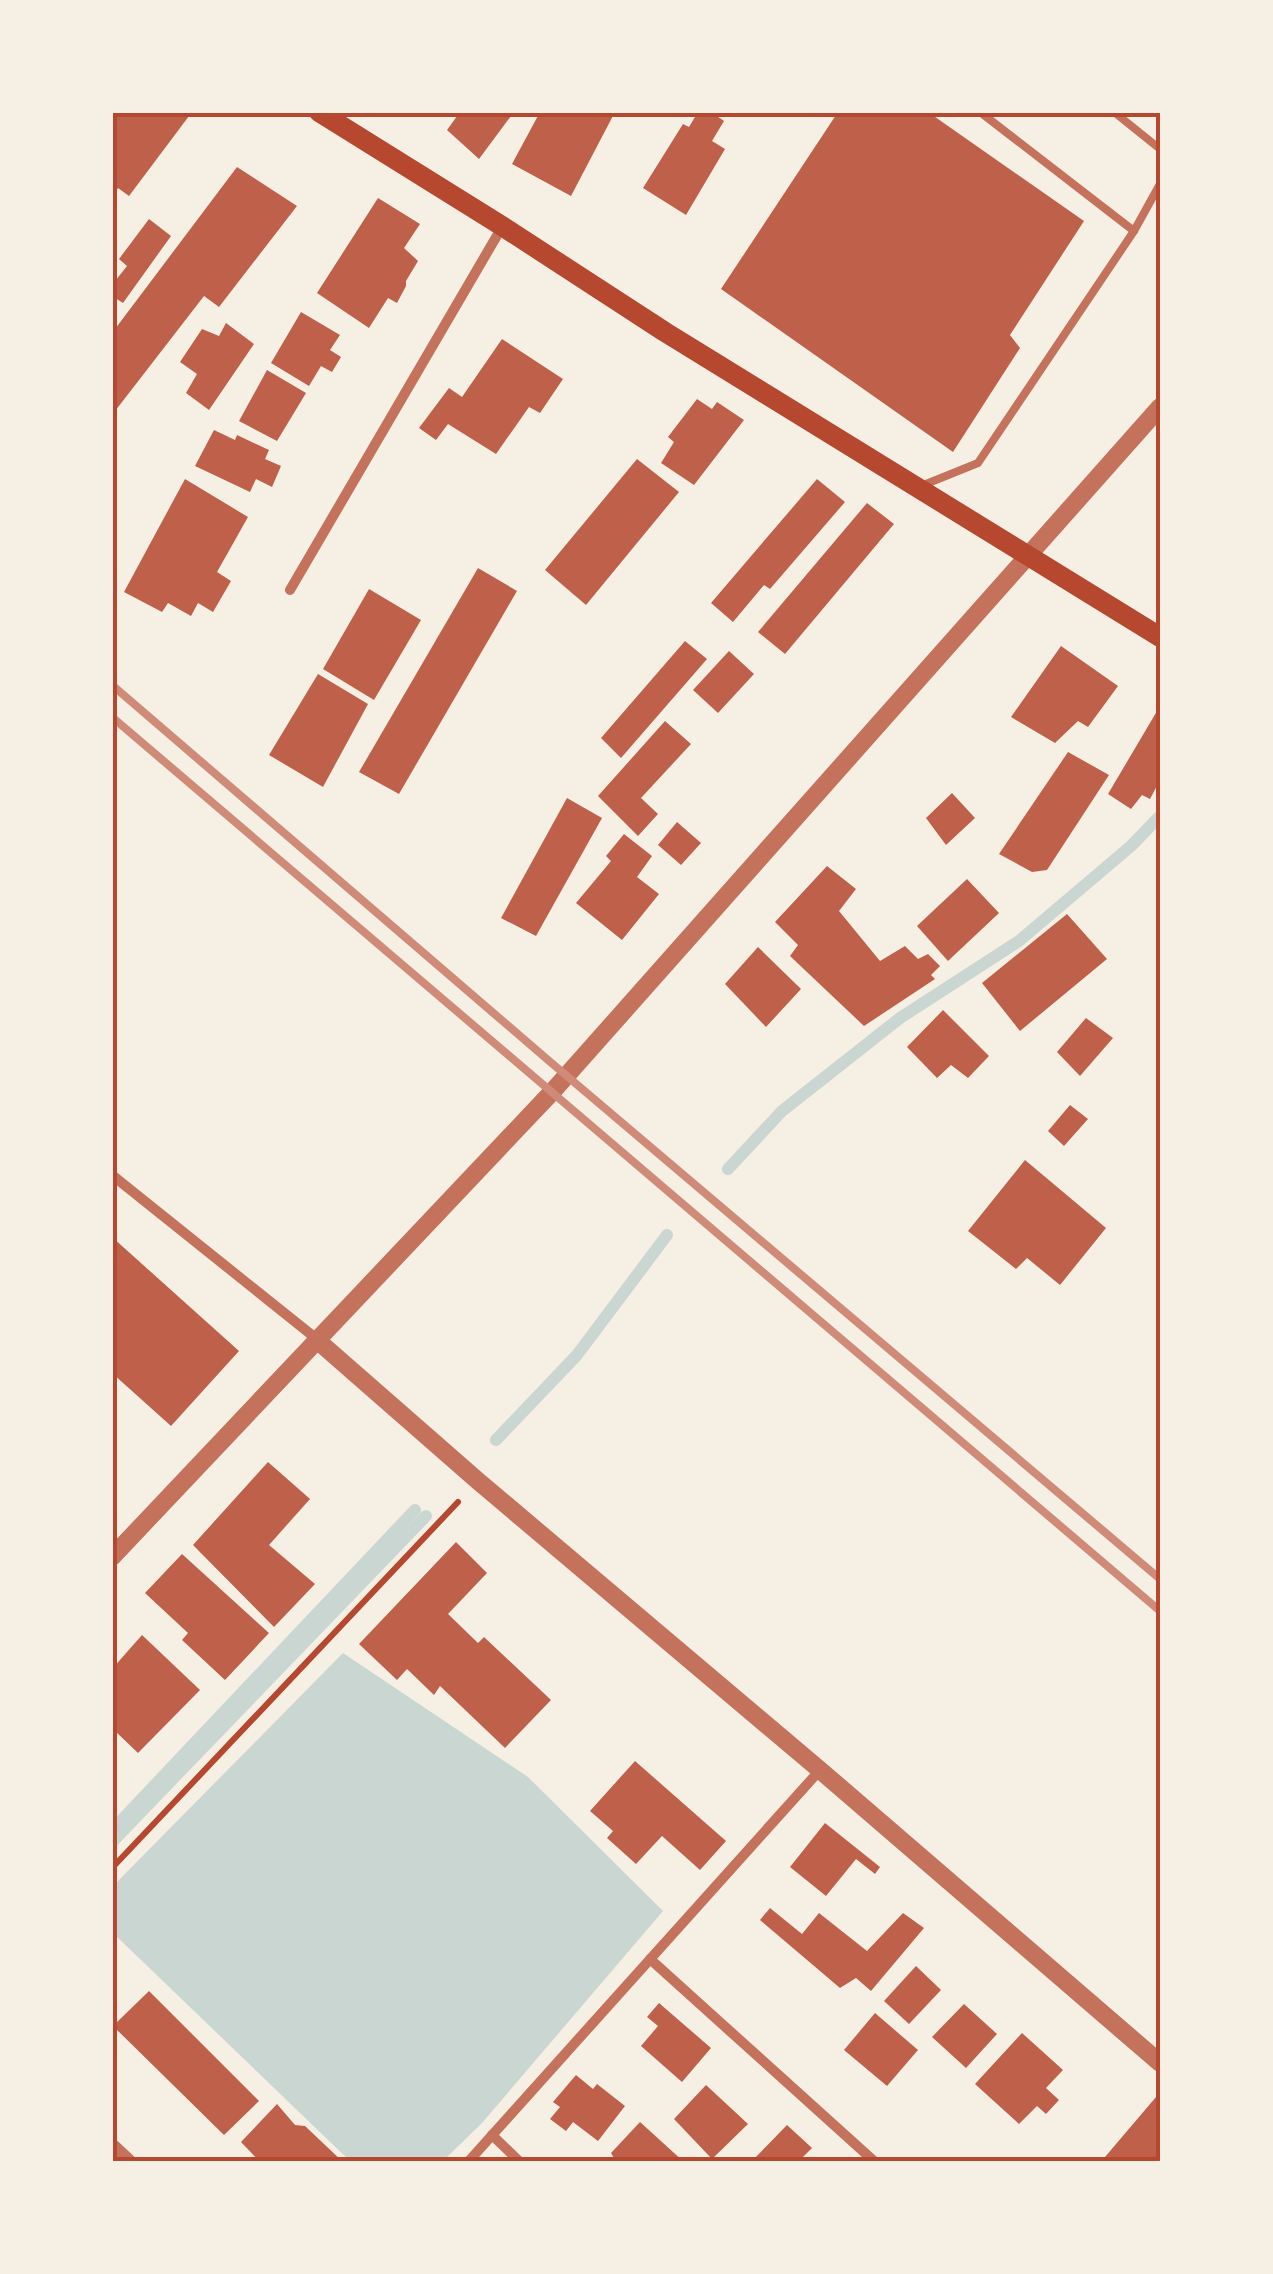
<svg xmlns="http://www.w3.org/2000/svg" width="1273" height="2274" font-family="'Times New Roman',serif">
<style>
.water{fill:#c9d6d2}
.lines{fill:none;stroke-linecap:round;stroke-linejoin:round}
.stream{stroke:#c9d6d2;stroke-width:12}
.building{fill:#bf614a}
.path{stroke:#b5482f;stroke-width:6}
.service{stroke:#c5725c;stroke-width:8}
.minor{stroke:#c5725c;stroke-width:10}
.tertiary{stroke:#c5725c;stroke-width:18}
.secondary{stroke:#b5482f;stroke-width:20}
.rail{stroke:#cf8b77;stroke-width:8}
.neatline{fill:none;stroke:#b5482f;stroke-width:4}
</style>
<rect width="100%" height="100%" fill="#f6efe4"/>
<!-- water -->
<polygon class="water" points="343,1653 528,1777 663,1911 482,2123 443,2161 350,2161 113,1933 113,1886"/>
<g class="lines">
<!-- stream -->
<g class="stream">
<polyline points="728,1169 782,1111 900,1018 1019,941 1131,846 1160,816"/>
<polyline points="496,1440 577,1355 667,1235"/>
<polyline points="118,1824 415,1510"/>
<polyline points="112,1842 426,1516"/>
</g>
</g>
<!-- building -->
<g class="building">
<polygon points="117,112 192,112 129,196 118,188 112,196 112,119"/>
<polygon points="460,112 514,112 479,159 447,130"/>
<polygon points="540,112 615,112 571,196 512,164"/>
<polygon points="698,112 711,112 724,121 712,141 725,149 686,215 643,188 683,124 689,127"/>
<polygon points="838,112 928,112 1084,221 1010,335 1020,348 953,452 721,289"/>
<polygon points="237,167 297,206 219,307 204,296 112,415 112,333"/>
<polygon points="378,198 420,224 404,248 418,261 406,281 406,286 397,303 388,298 369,328 317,293"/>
<polygon points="149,219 171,236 123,303 112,296 112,285 127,266 119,259"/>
<polygon points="301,312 340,335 330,350 341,357 332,372 321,366 309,386 271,363"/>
<polygon points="226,323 254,344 209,410 186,393 197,374 180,362 202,329 219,336"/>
<polygon points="502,339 563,379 540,413 529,407 496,454 448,424 436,440 419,428 449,388 462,397"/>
<polygon points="267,370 306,393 277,441 239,421"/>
<polygon points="697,399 712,409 717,402 744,420 694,485 661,463 674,442 668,437"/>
<polygon points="214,430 235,440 237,435 269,450 265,459 281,466 272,487 256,479 250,492 195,466"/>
<polygon points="637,459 679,492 586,605 545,570"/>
<polygon points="185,479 248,517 217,572 231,581 213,612 198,603 191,616 168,603 162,612 124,592"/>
<polygon points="817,479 845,502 770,589 764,585 733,622 711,603"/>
<polygon points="867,503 894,524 785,654 758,632"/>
<polygon points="478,568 517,591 399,794 359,772"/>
<polygon points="369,589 421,620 374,700 323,669"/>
<polygon points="685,641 707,659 621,758 601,738"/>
<polygon points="1061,646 1118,686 1088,727 1078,721 1055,743 1011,717"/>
<polygon points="729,651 754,674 718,713 693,690"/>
<polygon points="318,674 368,704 323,787 269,755"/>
<polygon points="1160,706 1160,780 1150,799 1142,795 1131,809 1108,794"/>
<polygon points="665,721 691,744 641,798 658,814 638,836 598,796"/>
<polygon points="1068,752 1109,775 1047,870 1032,872 999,854"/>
<polygon points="952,793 975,818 946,845 926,818"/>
<polygon points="567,798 602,818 536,936 501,918"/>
<polygon points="677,822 701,843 681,865 658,845"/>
<polygon points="624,834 652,856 637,877 659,894 622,940 576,903 611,861 606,856"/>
<polygon points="827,866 856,889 839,911 880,961 905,946 918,959 928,954 940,966 931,975 935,979 864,1026 790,956 798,945 775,922"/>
<polygon points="967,879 999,913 948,961 917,926"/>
<polygon points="1067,914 1107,959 1020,1031 982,983"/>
<polygon points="758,947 801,989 766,1027 725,984"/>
<polygon points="943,1010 989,1056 968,1078 951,1065 937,1078 907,1047"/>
<polygon points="1086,1018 1113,1038 1080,1076 1057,1052"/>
<polygon points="1070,1105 1088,1119 1064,1146 1048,1131"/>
<polygon points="1025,1160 1106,1228 1060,1285 1027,1258 1016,1269 968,1231"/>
<polygon points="112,1237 239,1351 171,1426 112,1373"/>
<polygon points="268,1462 310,1499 269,1545 315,1584 274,1627 193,1545"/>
<polygon points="456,1542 487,1573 448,1614 478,1643 484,1637 551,1700 505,1748 440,1686 434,1695 407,1669 397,1680 359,1644"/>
<polygon points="182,1554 269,1633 225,1680 182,1640 188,1633 145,1593"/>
<polygon points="142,1635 200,1690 138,1753 112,1728 112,1669"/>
<polygon points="635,1761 726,1841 700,1870 662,1836 636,1864 607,1838 613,1831 590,1811"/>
<polygon points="825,1823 880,1867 875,1874 856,1859 826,1896 790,1867"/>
<polygon points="770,1908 802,1934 819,1913 867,1951 903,1913 924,1928 871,1991 856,1978 840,1988 760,1920"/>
<polygon points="916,1966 941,1990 909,2024 884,2001"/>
<polygon points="149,1991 259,2101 224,2135 113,2026"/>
<polygon points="659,2003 711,2048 682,2082 641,2046 658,2026 647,2017"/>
<polygon points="964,2004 997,2034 966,2068 932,2037"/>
<polygon points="875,2013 918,2050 887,2086 844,2050"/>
<polygon points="1022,2033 1063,2070 1046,2088 1059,2100 1046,2114 1037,2106 1019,2124 975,2084"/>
<polygon points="576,2075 593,2089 597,2084 625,2106 598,2141 573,2122 566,2131 550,2119 560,2107 553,2102"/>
<polygon points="706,2085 748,2124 712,2159 674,2119"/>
<polygon points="1156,2097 1160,2100 1160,2162 1108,2162 1105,2157"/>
<polygon points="277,2104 295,2125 305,2126 343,2162 260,2162 241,2142"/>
<polygon points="640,2122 684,2162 610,2162 614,2158 611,2153"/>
<polygon points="787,2125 812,2148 798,2162 751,2162"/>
</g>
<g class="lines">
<!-- path -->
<polyline class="path" points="112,1868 458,1502"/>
<!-- service -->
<g class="service">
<polyline points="980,112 1134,231"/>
<polyline points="1114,112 1160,149"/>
<polyline points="921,486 978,463 1134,231 1160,184"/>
</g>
<!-- minor -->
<g class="minor">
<polyline points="290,590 502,227"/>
<polyline points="112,1175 318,1340"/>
<polyline points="650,1959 875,2162"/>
<polyline points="492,2135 520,2162"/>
<polyline points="468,2162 820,1770"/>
</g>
<!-- tertiary -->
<g class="tertiary">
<polyline points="318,1341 478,1481 820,1770 1160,2063"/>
<polyline points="112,1557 552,1092 1160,407"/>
<polyline points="112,2148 127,2162"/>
</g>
<!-- secondary -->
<polyline class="secondary" points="319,112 502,226 665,332 1160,637"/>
<!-- rail -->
<g class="rail">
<polyline points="112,685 548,1060 1160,1579"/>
<polyline points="112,717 1160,1611"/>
</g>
</g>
<!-- border -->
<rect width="1273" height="2274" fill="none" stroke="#f6efe4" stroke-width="230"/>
<rect x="115" y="115" width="1043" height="2044" class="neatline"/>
</svg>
